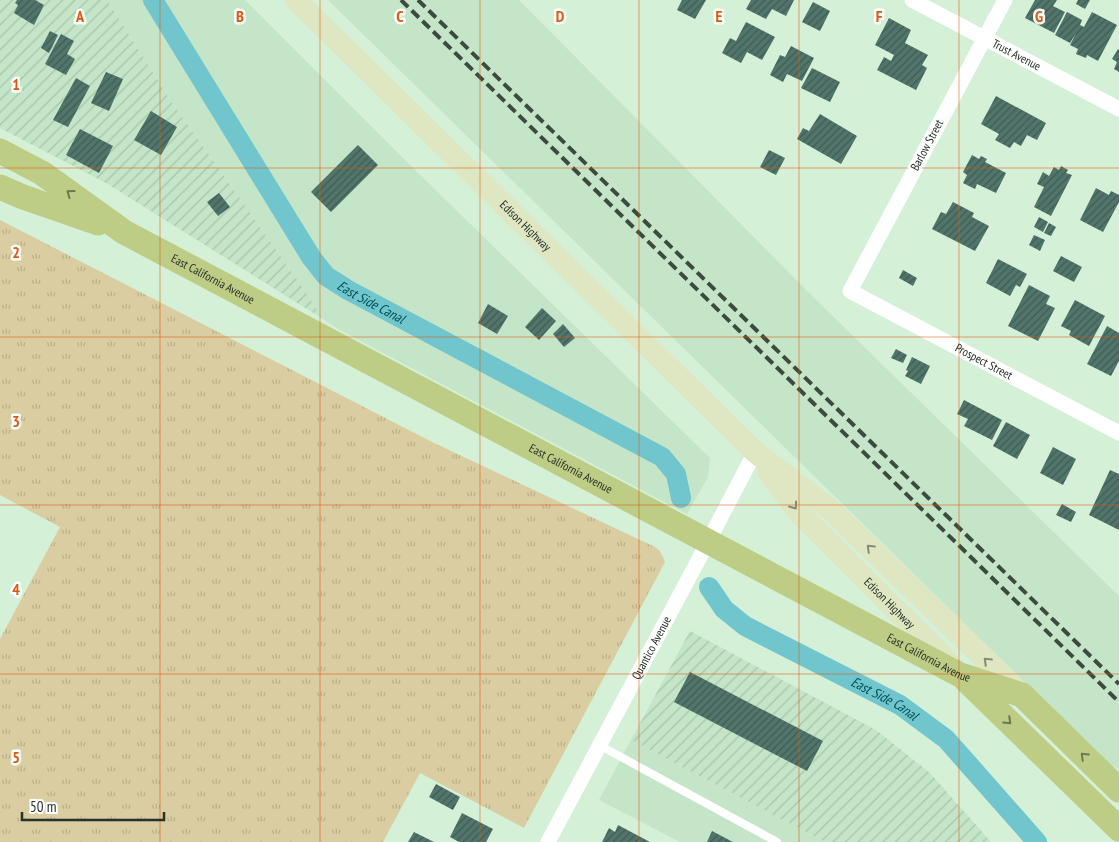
<svg xmlns="http://www.w3.org/2000/svg" width="1119" height="842" font-family="'PT Sans Narrow',sans-serif">
<style>
.built{fill:#c4e5c8}
.industrial{fill:url(#industrial-furrows)}
.grass{fill:url(#grass-tufts)}
.lines{fill:none;stroke-linecap:round;stroke-linejoin:round}
.canal{stroke:#71c5cc;stroke-width:20}
.building{fill:url(#building-hatch)}
.lane{stroke:#fff;stroke-width:8}
.street{stroke:#fff;stroke-width:15}
.secondary{stroke:#dee6c2;stroke-width:22}
.primary{stroke:#becd85;stroke-width:25}
.rail{stroke:#3d4a3f;stroke-width:4;stroke-dasharray:10 5;stroke-linecap:butt}
.oneway{stroke:#6b7852}
.oneway2{stroke:#828c76}
.grid{fill:none;stroke:#de570d;stroke-width:1;stroke-opacity:0.55}
.labels{text-anchor:middle;stroke-width:5;stroke-linejoin:round;paint-order:stroke}
.street-label{font-size:12px;fill:#273229;stroke:#fff}
.water-label{font-size:14px;font-style:italic;fill:#005055;stroke:#fff}
.grid-label{font-size:16px;text-anchor:middle;font-weight:bold;fill:#de570d;stroke:#fff;stroke-width:5;stroke-linejoin:round;paint-order:stroke}
</style>
<defs>
<pattern id="industrial-furrows" width="10" height="10" patternUnits="userSpaceOnUse" patternTransform="scale(1.25)"><rect width="10" height="10" fill="#c4e5c8"/><path d="M-1 1l2-2M0 10L10 0M9 11l2-2" fill="none" stroke="#a8c5ac"/></pattern>
<pattern id="grass-tufts" width="24" height="20" patternUnits="userSpaceOnUse" patternTransform="scale(1.25)"><rect width="24" height="20" fill="#dacda1"/><path d="M3 7l-1-3M5 7V3M7 7l1-3M15 17l-1-3M17 17v-4M19 17l1-3" fill="none" stroke="#bbb08b"/></pattern>
<pattern id="building-hatch" width="6" height="6" patternUnits="userSpaceOnUse" patternTransform="scale(1.25)"><rect width="6" height="6" fill="#51756b"/><path d="M-1 1l2-2M0 6l6-6M5 7l2-2" fill="none" stroke="#405c53"/></pattern>
</defs>
<rect width="100%" height="100%" fill="#d4f0d7"/>
<!-- built -->
<g class="built">
<polygon points="107,0 245,0 413,168 710,458 708,477 687,514 338,329 323,319 301,285 171,101"/>
<polygon points="328,0 519,0 807,291 1119,596 1119,770 1107,763"/>
<polygon points="631,740 825,842 680,842 599,800"/>
</g>
<!-- industrial -->
<g class="industrial">
<polygon points="0,0 107,0 171,101 301,285 323,319 106,183 0,128"/>
<polygon points="690,631 876,730 930,773 991,842 825,842 631,740"/>
</g>
<!-- grass -->
<polygon class="grass" points="0,220 434,443 655,547 660,551 665,562 524,828 420,773 383,842 0,842 0,639 60,527 0,495"/>
<g class="lines">
<!-- canal -->
<g class="canal">
<path id="s1" d="M153,0l158,257 15,19 22,14 314,167 14,17 5,24"/>
<path id="s2" d="M709,587l15,22 21,17 155,79 46,34 91,103"/>
</g>
</g>
<!-- building -->
<g class="building">
<polygon points="17,0 35,0 44,5 34,25 14,13 18,5 15,3"/>
<polygon points="682,0 706,0 695,19 677,10"/>
<polygon points="751,0 794,0 786,16 772,9 766,19 746,9"/>
<polygon points="1035,0 1057,0 1053,6 1065,12 1054,33 1025,18"/>
<polygon points="1078,0 1090,0 1085,9 1076,4"/>
<polygon points="813,2 830,11 820,31 802,22"/>
<polygon points="1067,12 1082,20 1080,25 1084,27 1092,12 1117,25 1098,61 1087,55 1086,58 1076,54 1078,49 1070,45 1076,33 1070,43 1055,35"/>
<polygon points="889,18 911,30 905,43 928,55 922,65 927,68 916,90 877,70 884,57 891,61 894,55 875,45"/>
<polygon points="746,22 775,37 762,60 747,52 741,63 722,53 730,38 736,41"/>
<polygon points="50,31 58,35 49,53 41,48"/>
<polygon points="61,34 74,41 67,54 75,59 66,75 45,64"/>
<polygon points="791,46 814,58 802,81 787,74 783,82 770,75 780,55 785,57"/>
<polygon points="1118,49 1119,50 1119,72 1114,69 1117,62 1112,59"/>
<polygon points="812,68 840,82 830,102 801,88"/>
<polygon points="106,72 123,79 109,111 91,103"/>
<polygon points="76,78 90,86 68,127 53,120"/>
<polygon points="996,96 1046,123 1037,140 1027,135 1021,146 1014,142 1010,148 995,140 999,134 981,124"/>
<polygon points="151,111 177,127 161,155 134,140"/>
<polygon points="820,114 857,136 841,164 797,139 803,128 809,131"/>
<polygon points="80,129 113,146 99,173 66,155"/>
<polygon points="358,145 378,165 331,212 311,192"/>
<polygon points="769,150 785,158 776,175 760,167"/>
<polygon points="972,155 979,159 981,156 987,159 985,162 1006,173 996,193 977,184 975,189 963,183 967,175 963,172"/>
<polygon points="1061,166 1068,170 1066,173 1072,175 1051,216 1034,207 1044,187 1037,184 1043,172 1049,176 1054,167 1059,170"/>
<polygon points="1096,188 1109,195 1111,191 1119,195 1119,202 1103,232 1080,220"/>
<polygon points="219,193 230,207 218,216 207,202"/>
<polygon points="953,202 974,213 972,217 989,226 975,251 932,229 941,212 946,214"/>
<polygon points="1039,217 1048,222 1043,232 1034,227"/>
<polygon points="1049,223 1056,227 1051,236 1044,233"/>
<polygon points="1034,235 1045,240 1040,251 1029,245"/>
<polygon points="1061,256 1082,267 1074,282 1053,271"/>
<polygon points="998,259 1027,274 1020,287 1016,285 1010,296 986,283"/>
<polygon points="903,270 917,278 913,286 899,278"/>
<polygon points="1029,285 1050,296 1046,304 1055,308 1038,341 1008,326"/>
<polygon points="1075,300 1105,316 1089,346 1069,335 1071,331 1061,326"/>
<polygon points="488,304 508,316 497,334 478,323"/>
<polygon points="542,308 556,321 539,340 525,327"/>
<polygon points="563,324 575,338 564,347 553,334"/>
<polygon points="1107,326 1119,333 1119,361 1111,376 1087,364"/>
<polygon points="896,349 907,355 903,363 891,358"/>
<polygon points="912,357 930,366 921,384 905,376 908,371 906,370"/>
<polygon points="964,400 1002,420 992,440 964,426 968,419 957,414"/>
<polygon points="1006,422 1030,435 1017,459 993,446"/>
<polygon points="1053,447 1076,459 1063,485 1040,473"/>
<polygon points="1110,470 1119,474 1119,530 1089,515"/>
<polygon points="1062,504 1076,512 1071,522 1056,515"/>
<polygon points="690,672 823,741 807,771 674,702"/>
<polygon points="436,784 460,797 453,810 429,797"/>
<polygon points="462,813 493,829 486,842 459,842 450,837"/>
<polygon points="618,825 650,842 602,842 609,828 615,832"/>
<polygon points="712,831 733,842 707,842"/>
<polygon points="414,832 434,842 408,842"/>
</g>
<g class="lines">
<!-- lane -->
<polyline class="lane" points="599,745 777,842"/>
<!-- street -->
<g class="street">
<path id="s3" d="M912,0l207,109"/>
<path id="s4" d="M1005,0l-155,291 269,142"/>
<path id="s5" d="M548,842l152,-285 55,-105"/>
</g>
<!-- secondary -->
<g class="secondary">
<path id="s6" d="M296,0l459,452 75,57 192,186"/>
<path id="s7" d="M768,471l31,42 153,153"/>
</g>
<!-- primary -->
<g class="primary">
<path id="s8" d="M0,151l42,22 82,59 836,443 62,20 97,95"/>
<polyline points="0,187 23,197 98,223"/>
<polyline points="966,680 1119,829"/>
</g>
<!-- rail -->
<g class="rail">
<polyline points="401,0 1119,702"/>
<polyline points="418,0 1119,684"/>
</g>
</g>
<!-- one-way arrows -->
<defs><path id="oneway-chevron" d="M-2-3.5L2.5 0L-2 3.5" fill="none" stroke-width="1.6" stroke-linecap="round" stroke-linejoin="round" transform="scale(1.25)"/></defs>
<g class="oneway">
<use href="#oneway-chevron" transform="translate(70 193) rotate(-144)"/>
<use href="#oneway-chevron" transform="translate(1008 721) rotate(44)"/>
<use href="#oneway-chevron" transform="translate(1084 756) rotate(-136)"/>
</g>
<g class="oneway2">
<use href="#oneway-chevron" transform="translate(794 506) rotate(54)"/>
<use href="#oneway-chevron" transform="translate(870 548) rotate(-136)"/>
<use href="#oneway-chevron" transform="translate(987 661) rotate(-136)"/>
</g>
<!-- grid -->
<path class="grid" d="M160,0v842M320,0v842M480,0v842M639,0v842M799,0v842M959,0v842M0,168h1119M0,337h1119M0,505h1119M0,674h1119"/>
<g class="labels">
<!-- street labels -->
<g class="street-label">
<text dy="4" stroke="none"><textPath href="#s3" startOffset="118">Trust Avenue</textPath></text>
<text transform="translate(927 145) rotate(-62)" y="4">Barlow Street</text>
<text dy="4" stroke="none"><textPath href="#s6" startOffset="322">Edison Highway</textPath></text>
<text dy="4" stroke="none"><textPath href="#s8" startOffset="249">East California Avenue</textPath></text>
<text dy="4" stroke="none"><textPath href="#s4" startOffset="481">Prospect Street</textPath></text>
<text dy="4" stroke="none"><textPath href="#s8" startOffset="654">East California Avenue</textPath></text>
<text dy="4" stroke="none"><textPath href="#s7" startOffset="180">Edison Highway</textPath></text>
<text dy="4" stroke="none"><textPath href="#s5" startOffset="220">Quantico Avenue</textPath></text>
<text dy="4" stroke="none"><textPath href="#s8" startOffset="1059">East California Avenue</textPath></text>
</g>
<!-- water labels -->
<g class="water-label">
<text dy="5" stroke="none"><textPath href="#s1" startOffset="378">East Side Canal</textPath></text>
<text dy="5" stroke="none"><textPath href="#s2" startOffset="211">East Side Canal</textPath></text>
</g>
</g>
<g class="grid-label">
<text x="80" y="22">A</text>
<text x="240" y="22">B</text>
<text x="400" y="22">C</text>
<text x="560" y="22">D</text>
<text x="719" y="22">E</text>
<text x="879" y="22">F</text>
<text x="1039" y="22">G</text>
<text x="16" y="90">1</text>
<text x="16" y="258">2</text>
<text x="16" y="427">3</text>
<text x="16" y="595">4</text>
<text x="16" y="763">5</text>
</g>
<!-- scale -->
<path d="M22 812v8h142v-8" fill="none" stroke="#273229" stroke-width="2.5"/>
<text x="30" y="812" font-size="15" fill="#273229" stroke="#ffffff" stroke-width="4" paint-order="stroke">50 m</text>
</svg>
